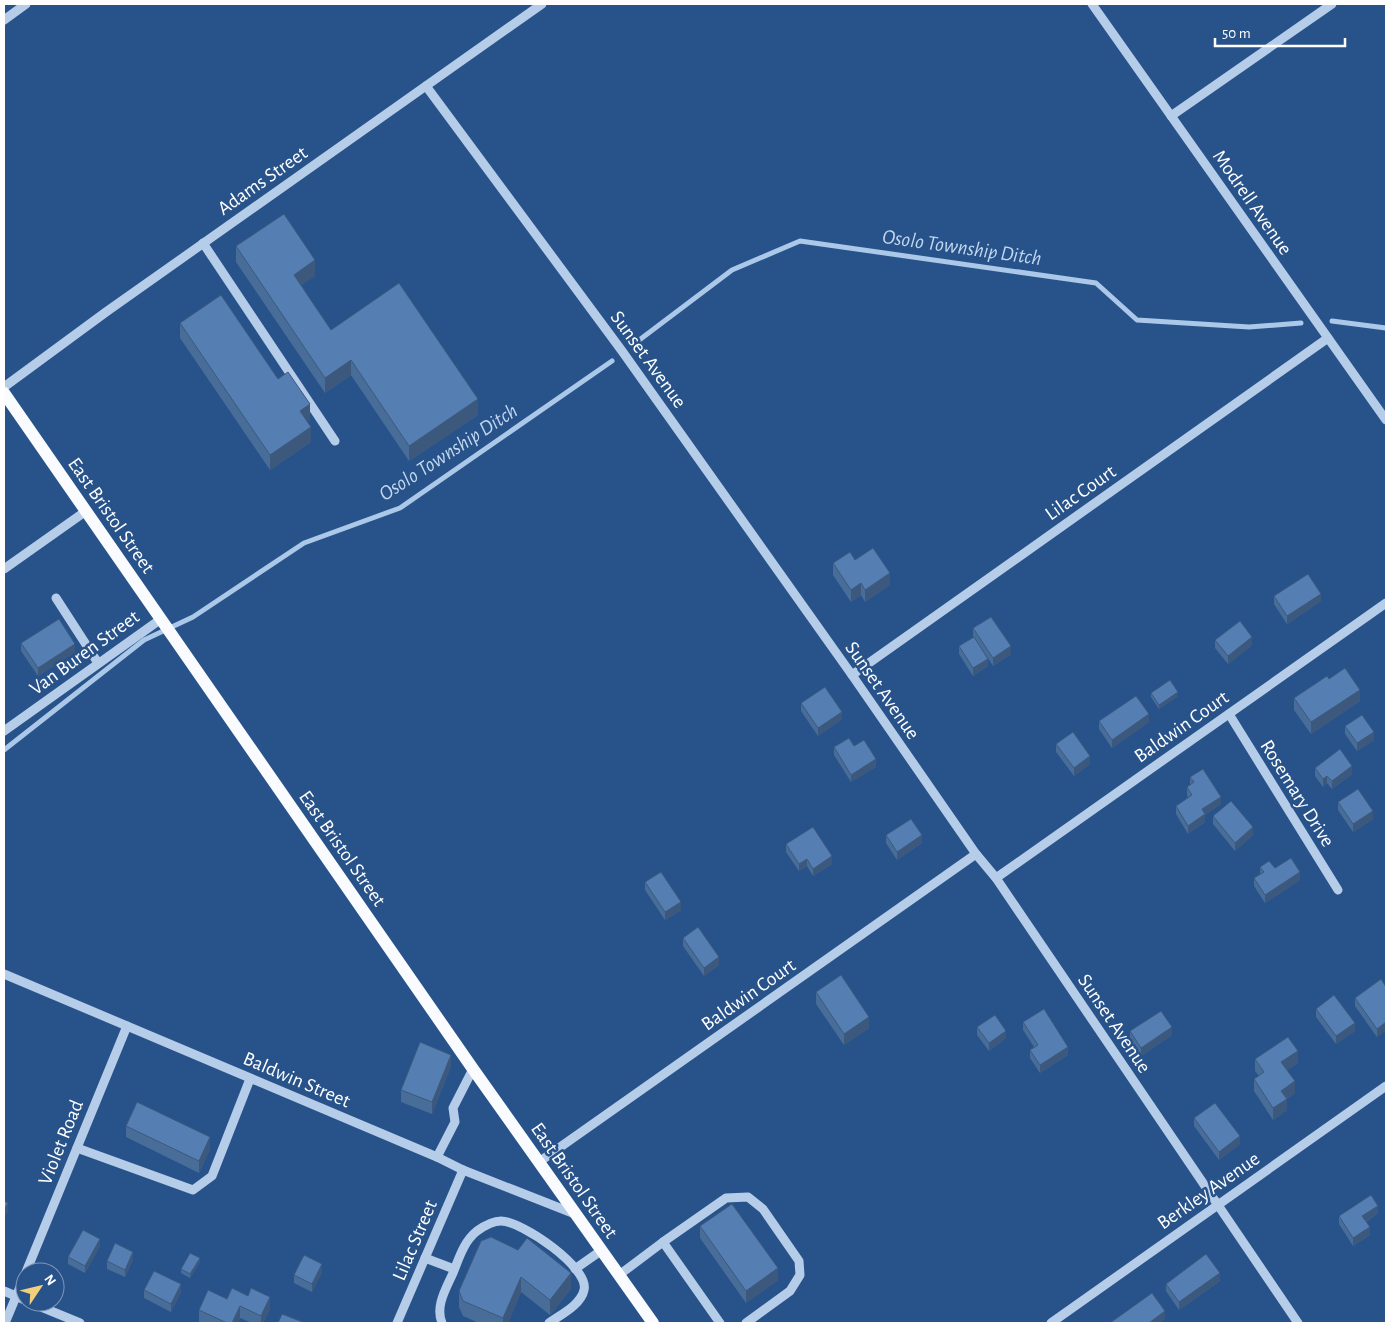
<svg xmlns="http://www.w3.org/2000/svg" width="1390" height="1327" font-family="'Alegreya Sans',sans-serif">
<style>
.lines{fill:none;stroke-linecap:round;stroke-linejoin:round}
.stream{stroke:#abc8e9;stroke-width:5}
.minor{stroke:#b6cde9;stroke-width:9}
.major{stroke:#f9fbfe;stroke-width:12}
.wall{fill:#496d99}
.shaded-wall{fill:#3c597d}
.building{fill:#557fb2;stroke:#3c597d}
.labels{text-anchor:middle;stroke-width:5;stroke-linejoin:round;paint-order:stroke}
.street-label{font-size:20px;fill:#fff;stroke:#28538a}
.water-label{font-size:21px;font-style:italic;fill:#c2d7f0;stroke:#28538a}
</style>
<rect width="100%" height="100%" fill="#28538a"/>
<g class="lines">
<!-- stream -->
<g class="stream">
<polyline points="1332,321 1386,328"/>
<polyline points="634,344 732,270 800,241 1096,283 1137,320 1249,327 1301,323"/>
<polyline points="4,750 144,640 193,617 304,543 400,508 612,361"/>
</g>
<!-- minor -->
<g class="minor">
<polyline points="1092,4 1386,420"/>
<polyline points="4,20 26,4"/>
<polyline points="426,86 622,351 852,675 976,854 996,878 1298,1323"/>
<polyline points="1171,116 1332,4"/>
<polyline points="203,243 335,441"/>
<polyline points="4,387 106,312 542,4"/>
<polyline points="4,569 86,511"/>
<polyline points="56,598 98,663"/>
<polyline points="852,675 1328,338"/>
<polyline points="1229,714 1338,890"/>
<polyline points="4,731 161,619"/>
<polyline points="996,878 1386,603"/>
<polyline points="4,974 437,1157 463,1170 575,1214"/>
<polyline points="77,1148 193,1190 212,1176 250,1079"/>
<polyline points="437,1157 455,1122 453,1108 473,1069"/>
<polyline points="539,1162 976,854"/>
<polyline points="663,1242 720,1323"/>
<polyline points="425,1258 454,1269"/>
<polyline points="575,1269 602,1250"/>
<polyline points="26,1272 127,1026"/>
<polyline points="619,1275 663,1242 726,1198 748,1197 763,1209 799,1261 800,1275 790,1291 746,1323"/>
<polyline points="4,1291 25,1300"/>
<polyline points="29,1302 80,1323"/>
<polyline points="5,1323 25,1275"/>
<polyline points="397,1323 463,1170"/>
<path d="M442,1323c-7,-17 4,-34 11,-50 6,-15 11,-32 24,-42 7,-5 16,-10 24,-10 21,0 89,47 83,69 -3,15 -24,25 -35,33"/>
<polyline points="1051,1323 1386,1086"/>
</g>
<!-- major -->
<polyline class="major" points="4,393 473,1069 653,1323"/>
</g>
<!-- wall -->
<g class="wall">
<polygon points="236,246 315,276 301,285 331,330 478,415 409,461 351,375 325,393 236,262"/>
<polygon points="180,323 278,379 310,420 307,421 311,442 270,470 180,338"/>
<polygon points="855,560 890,585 865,602 861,595 851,602 833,575 833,563"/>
<polygon points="1274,596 1321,601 1287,624 1274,604"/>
<polygon points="973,628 1011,654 993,666 973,636"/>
<polygon points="1215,640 1252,645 1228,664 1215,648"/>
<polygon points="21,643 75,652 38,676 21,651"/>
<polygon points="959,646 988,666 973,676 959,654"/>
<polygon points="1151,693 1178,696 1159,709 1151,697"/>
<polygon points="1294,698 1360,701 1311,734 1294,710"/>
<polygon points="801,703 842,719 818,736 801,711"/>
<polygon points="1099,721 1149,722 1112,748 1099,729"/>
<polygon points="1345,726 1374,740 1357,751 1345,734"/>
<polygon points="1056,744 1090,764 1074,776 1056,752"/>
<polygon points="854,746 876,767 851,782 834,755 834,747"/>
<polygon points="1315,768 1352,774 1332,789 1327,783 1323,787 1315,776"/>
<polygon points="1190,777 1221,804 1205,815 1205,822 1188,834 1176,814 1176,806 1188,798 1187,795 1187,787 1190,785"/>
<polygon points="1338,802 1373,819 1353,832 1338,810"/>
<polygon points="1213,816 1253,835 1235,851 1213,824"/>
<polygon points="886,835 922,843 897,860 886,843"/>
<polygon points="786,844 832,864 813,876 807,866 799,871 786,852"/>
<polygon points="1260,867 1275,868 1300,880 1265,903 1254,886 1254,878 1260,874"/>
<polygon points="645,882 681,910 665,920 645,890"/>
<polygon points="683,938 719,965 704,976 683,946"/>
<polygon points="1386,987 1386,1030 1377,1037 1355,1006 1355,998"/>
<polygon points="816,992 869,1028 844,1045 816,1004"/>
<polygon points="1316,1009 1355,1031 1336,1044 1316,1017"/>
<polygon points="1023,1022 1068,1055 1040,1073 1030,1058 1030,1050 1034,1047 1023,1030"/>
<polygon points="977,1027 1006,1038 989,1051 977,1035"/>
<polygon points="1130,1031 1172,1035 1141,1056 1130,1039"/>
<polygon points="1255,1059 1298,1063 1287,1070 1295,1093 1287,1099 1287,1110 1273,1120 1254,1091 1254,1079 1259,1076 1255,1071"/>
<polygon points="451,1066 432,1114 401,1102 401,1090"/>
<polygon points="1194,1118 1240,1144 1219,1160 1194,1126"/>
<polygon points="126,1126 210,1149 199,1173 126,1137"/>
<polygon points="1378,1213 1366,1222 1370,1235 1353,1246 1339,1224 1339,1216"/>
<polygon points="700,1226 778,1280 746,1303 700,1238"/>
<polygon points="481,1241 571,1289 550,1315 521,1292 508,1323 479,1323 463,1316 459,1307 459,1291"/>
<polygon points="100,1246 85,1273 68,1264 68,1257"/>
<polygon points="133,1260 125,1277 107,1269 107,1261"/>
<polygon points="200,1262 190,1278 181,1273 181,1269"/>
<polygon points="322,1272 312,1292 294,1283 294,1275"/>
<polygon points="1220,1281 1179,1310 1166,1291 1166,1284"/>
<polygon points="144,1290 181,1292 171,1312 144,1298"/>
<polygon points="227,1299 270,1309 263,1323 252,1323 240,1318 238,1323 201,1323 199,1322 199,1310"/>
</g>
<!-- shaded-wall -->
<g class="shaded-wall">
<polygon points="315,260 315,276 294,290 294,275"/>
<polygon points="351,360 351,375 325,393 325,378"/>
<polygon points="478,399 478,415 409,461 409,446"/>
<polygon points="310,404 310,420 300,426 300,411"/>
<polygon points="311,427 311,442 270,470 270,455"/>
<polygon points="890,573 890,585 865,602 865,590"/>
<polygon points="861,583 861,595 851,602 851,590"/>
<polygon points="1321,594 1321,601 1287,624 1287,616"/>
<polygon points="1252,637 1252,645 1228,664 1228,656"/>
<polygon points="75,644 75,652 38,676 38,668"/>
<polygon points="1011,646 1011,654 993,666 993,658"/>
<polygon points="988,659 988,666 973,676 973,668"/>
<polygon points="1360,690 1360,701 1311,734 1311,722"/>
<polygon points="1178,692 1178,696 1159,709 1159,705"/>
<polygon points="842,712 842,719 818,736 818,728"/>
<polygon points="1149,714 1149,722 1112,748 1112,740"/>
<polygon points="1374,732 1374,740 1357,751 1357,743"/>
<polygon points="1090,756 1090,764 1074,776 1074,768"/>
<polygon points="876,759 876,767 851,782 851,775"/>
<polygon points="1352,766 1352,774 1332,789 1332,781"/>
<polygon points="1327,776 1327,783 1323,787 1323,779"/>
<polygon points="1221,797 1221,804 1205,815 1205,822 1188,834 1188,826 1202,809"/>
<polygon points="1373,811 1373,819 1353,832 1353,824"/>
<polygon points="1253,827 1253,835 1235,851 1235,843"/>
<polygon points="922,835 922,843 897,860 897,852"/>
<polygon points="832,856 832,864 813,876 813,869"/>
<polygon points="807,859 807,866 799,871 799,864"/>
<polygon points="1300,872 1300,880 1265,903 1265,895"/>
<polygon points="681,902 681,910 665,920 665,912"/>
<polygon points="719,957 719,965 704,976 704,968"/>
<polygon points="869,1017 869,1028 844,1045 844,1034"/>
<polygon points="1386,1022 1386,1030 1377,1037 1377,1029"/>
<polygon points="1355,1023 1355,1031 1336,1044 1336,1036"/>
<polygon points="1172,1027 1172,1035 1141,1056 1141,1048"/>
<polygon points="1006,1031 1006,1038 989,1051 989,1043"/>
<polygon points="1068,1047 1068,1055 1040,1073 1040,1065"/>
<polygon points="1298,1051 1298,1063 1281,1074 1281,1062"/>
<polygon points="451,1055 451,1066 432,1114 432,1102"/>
<polygon points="1295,1081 1295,1093 1287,1099 1287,1110 1273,1120 1273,1108 1281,1091"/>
<polygon points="1240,1136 1240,1144 1219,1160 1219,1152"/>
<polygon points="210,1137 210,1149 199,1173 199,1161"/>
<polygon points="8,1203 8,1211 4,1218 4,1210"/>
<polygon points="1378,1206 1378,1213 1362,1224 1362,1216"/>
<polygon points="1370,1227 1370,1235 1353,1246 1353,1238"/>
<polygon points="100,1239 100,1246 85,1273 85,1266"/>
<polygon points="133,1252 133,1260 125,1277 125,1270"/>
<polygon points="200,1258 200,1262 190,1278 190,1274"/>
<polygon points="322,1264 322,1272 312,1292 312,1284"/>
<polygon points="778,1268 778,1280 746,1303 746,1291"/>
<polygon points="571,1273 571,1289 550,1315 550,1300"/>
<polygon points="1220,1273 1220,1281 1179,1310 1179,1302"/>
<polygon points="521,1277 521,1292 508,1323 503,1323 503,1318"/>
<polygon points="181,1284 181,1292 171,1312 171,1304"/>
<polygon points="270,1297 270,1309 263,1323 261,1323 261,1316"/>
<polygon points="240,1306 240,1318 238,1323 232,1323"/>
<polygon points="1165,1311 1165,1319 1160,1323 1149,1323"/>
</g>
<!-- building -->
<g class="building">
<polygon points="284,214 315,260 294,275 331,330 399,283 478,399 409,446 351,360 325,378 236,246"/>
<polygon points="221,295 278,379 288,372 310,404 300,411 311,427 270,455 180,323"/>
<polygon points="873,548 890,573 865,590 861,583 851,590 833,563 850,552 855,560"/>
<polygon points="1308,574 1321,594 1287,616 1274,596"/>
<polygon points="991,617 1011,646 993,658 973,628"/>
<polygon points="59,619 75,644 38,668 21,643"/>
<polygon points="1240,621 1252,637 1228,656 1215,640"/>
<polygon points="974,637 988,659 973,668 959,646"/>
<polygon points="1345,668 1360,690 1311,722 1294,698 1327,676 1329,679"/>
<polygon points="1170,680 1178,692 1159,705 1151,693"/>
<polygon points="825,687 842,712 818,728 801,703"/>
<polygon points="1136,696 1149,714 1112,740 1099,721"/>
<polygon points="1362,715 1374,732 1357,743 1345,726"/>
<polygon points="1073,732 1090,756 1074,768 1056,744"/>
<polygon points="849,738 854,746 864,740 876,759 851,775 834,747"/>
<polygon points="1340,749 1352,766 1332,781 1327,776 1323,779 1315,768"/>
<polygon points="1203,769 1221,797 1202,809 1205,814 1188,826 1176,806 1192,795 1187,787 1194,782 1190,777"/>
<polygon points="1358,789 1373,811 1353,824 1338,802"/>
<polygon points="1231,801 1253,827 1235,843 1213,816"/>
<polygon points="911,819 922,835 897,852 886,835"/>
<polygon points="813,827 832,856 813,869 807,859 799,864 786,844"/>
<polygon points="1291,858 1300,872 1265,895 1254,878 1264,872 1260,867 1269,861 1275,868"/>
<polygon points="661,872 681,902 665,912 645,882"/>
<polygon points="698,927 719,957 704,968 683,938"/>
<polygon points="841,975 869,1017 844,1034 816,992"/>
<polygon points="1381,979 1386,987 1386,1022 1377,1029 1355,998"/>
<polygon points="1334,995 1355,1023 1336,1036 1316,1009"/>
<polygon points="1044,1009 1068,1047 1040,1065 1030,1050 1038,1045 1023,1022"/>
<polygon points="1161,1011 1172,1027 1141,1048 1130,1031"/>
<polygon points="995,1015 1006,1031 989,1043 977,1027"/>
<polygon points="1288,1037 1298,1051 1281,1062 1295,1081 1281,1091 1287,1099 1273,1108 1254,1079 1264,1072 1255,1059"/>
<polygon points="420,1042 451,1055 432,1102 401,1090"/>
<polygon points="137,1102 210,1137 199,1161 126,1126"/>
<polygon points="1215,1103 1240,1136 1219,1152 1194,1118"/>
<polygon points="1371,1195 1378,1206 1362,1216 1370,1227 1353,1238 1339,1216"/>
<polygon points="4,1201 8,1203 4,1210"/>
<polygon points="732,1204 778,1268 746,1291 700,1226"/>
<polygon points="83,1230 100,1239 85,1266 68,1257"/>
<polygon points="491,1237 518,1250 527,1238 571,1273 550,1300 521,1277 503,1318 463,1301 459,1291 481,1241"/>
<polygon points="115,1243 133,1252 125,1270 107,1261"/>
<polygon points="190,1253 200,1258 190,1274 181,1269"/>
<polygon points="1206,1254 1220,1273 1179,1302 1166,1284"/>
<polygon points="304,1255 322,1264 312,1284 294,1275"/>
<polygon points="154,1271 181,1284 171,1304 144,1290"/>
<polygon points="232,1288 248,1296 251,1288 270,1297 261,1316 240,1306 232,1323 227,1323 199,1310 208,1290 227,1299"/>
<polygon points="1152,1293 1165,1311 1149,1323 1110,1323"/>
<polygon points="282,1314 305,1323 278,1323"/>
</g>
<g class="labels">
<!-- street labels -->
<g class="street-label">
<text transform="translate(262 180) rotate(-35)" y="7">Adams Street</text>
<text transform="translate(1253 202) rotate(55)" y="7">Modrell Avenue</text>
<text transform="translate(649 359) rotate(54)" y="7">Sunset Avenue</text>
<text transform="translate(1080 492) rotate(-35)" y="7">Lilac Court</text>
<text transform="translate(112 515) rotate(55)" y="7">East Bristol Street</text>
<text transform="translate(84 652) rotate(-36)" y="7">Van Buren Street</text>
<text transform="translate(883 690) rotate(55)" y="7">Sunset Avenue</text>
<text transform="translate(1181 726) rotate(-35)" y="7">Baldwin Court</text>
<text transform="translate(1298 793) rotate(58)" y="7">Rosemary Drive</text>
<text transform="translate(343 848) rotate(55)" y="7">East Bristol Street</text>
<text transform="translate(748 994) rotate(-35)" y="7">Baldwin Court</text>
<text transform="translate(1115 1023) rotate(56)" y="7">Sunset Avenue</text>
<text transform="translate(297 1079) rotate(23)" y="7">Baldwin Street</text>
<text transform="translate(60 1142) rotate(-68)" y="7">Violet Road</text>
<text transform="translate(575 1180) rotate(55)" y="7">East Bristol Street</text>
<text transform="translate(1208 1190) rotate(-35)" y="7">Berkley Avenue</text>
<text transform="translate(414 1240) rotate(-67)" y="7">Lilac Street</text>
</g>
<!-- water labels -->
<g class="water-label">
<text transform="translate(962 247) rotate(8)" y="7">Osolo Township Ditch</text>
<text transform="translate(448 452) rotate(-33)" y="7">Osolo Township Ditch</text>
</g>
</g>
<!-- border -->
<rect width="1390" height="1327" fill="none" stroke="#ffffff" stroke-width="10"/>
<!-- north arrow -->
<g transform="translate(40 1287) rotate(55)"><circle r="24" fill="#28538a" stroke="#7e98b9"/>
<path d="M0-4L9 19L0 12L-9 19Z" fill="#f1cf7d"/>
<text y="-8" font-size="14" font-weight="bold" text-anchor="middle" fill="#ffffff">N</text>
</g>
<!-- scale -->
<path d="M1215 38v8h130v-8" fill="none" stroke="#ffffff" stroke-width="2.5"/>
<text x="1222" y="38" font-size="15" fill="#ffffff" stroke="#28538a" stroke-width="4" paint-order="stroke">50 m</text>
</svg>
